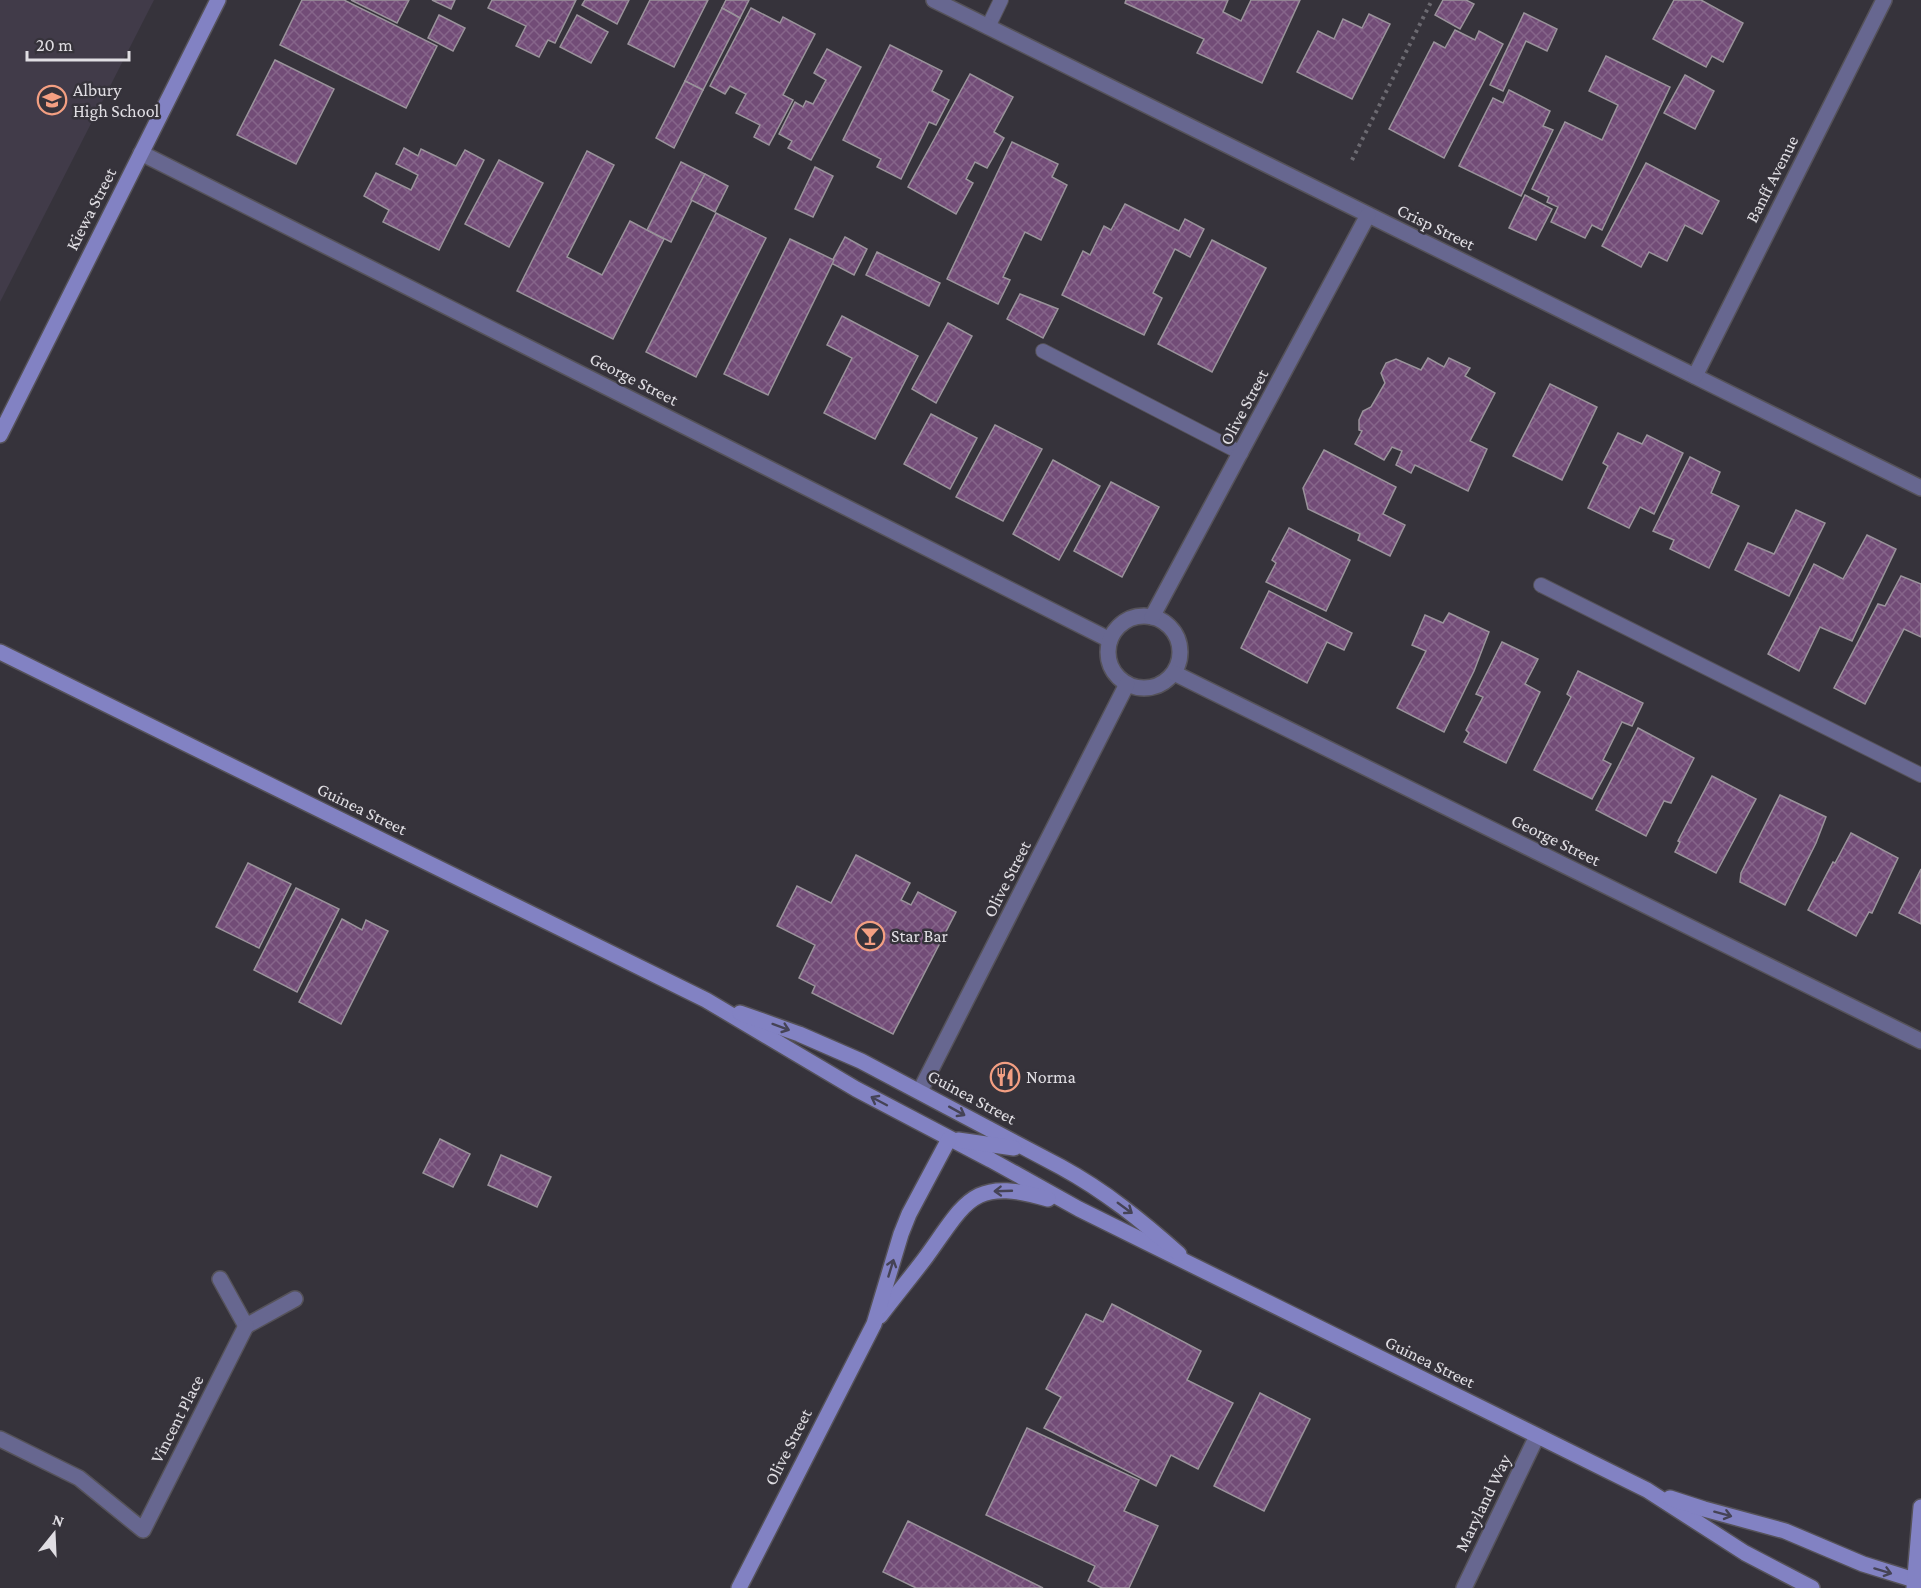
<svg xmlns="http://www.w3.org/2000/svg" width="1921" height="1588" font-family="'Crimson Pro',serif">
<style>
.built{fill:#413b49}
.building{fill:url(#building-cross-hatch);stroke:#9a939b;stroke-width:1.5}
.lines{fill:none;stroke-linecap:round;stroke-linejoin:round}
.lane-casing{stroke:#555259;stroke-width:16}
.street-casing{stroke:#555259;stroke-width:18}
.secondary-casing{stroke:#555259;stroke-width:18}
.path{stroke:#6c6a71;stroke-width:4;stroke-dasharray:3 4.5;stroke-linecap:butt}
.lane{stroke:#676790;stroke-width:14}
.street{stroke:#676790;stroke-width:15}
.secondary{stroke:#8282c3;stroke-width:15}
.oneway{stroke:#454356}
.labels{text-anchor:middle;stroke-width:5;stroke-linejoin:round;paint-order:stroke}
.poi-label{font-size:18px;fill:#e0dee3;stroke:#36333b;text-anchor:start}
.street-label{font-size:18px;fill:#e0dee3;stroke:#36333b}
</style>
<defs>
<pattern id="building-cross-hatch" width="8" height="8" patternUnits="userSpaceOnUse" patternTransform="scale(1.5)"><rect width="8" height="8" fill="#724c77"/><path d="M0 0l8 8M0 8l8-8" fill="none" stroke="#86658a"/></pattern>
</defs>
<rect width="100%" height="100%" fill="#36333b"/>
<!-- built -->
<polygon class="built" points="0,0 154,0 0,302"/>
<!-- building -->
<g class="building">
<polygon points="302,0 344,0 437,46 406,108 280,45"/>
<polygon points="351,0 409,0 397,23"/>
<polygon points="432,0 455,0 451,9"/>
<polygon points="492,0 576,0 555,43 548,40 539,57 516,46 526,26 488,8"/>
<polygon points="585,0 629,0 617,24 582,5"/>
<polygon points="650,0 708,0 674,67 628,44"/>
<polygon points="726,0 749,0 740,18 722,8"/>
<polygon points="1126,0 1228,0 1223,12 1241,21 1251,0 1300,0 1262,83 1197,53 1204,39 1125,3"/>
<polygon points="1443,0 1466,0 1474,4 1460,29 1435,15"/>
<polygon points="1674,0 1701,0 1743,23 1723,62 1712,56 1706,67 1653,39"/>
<polygon points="722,8 740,18 703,90 685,81"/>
<polygon points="751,8 780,23 783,17 815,34 783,95 793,100 769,145 754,137 760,125 736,113 746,94 730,86 725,94 710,86"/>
<polygon points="1524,13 1557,29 1547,51 1526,41 1503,91 1490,85"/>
<polygon points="1369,14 1390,24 1352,99 1297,72 1318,31 1334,39 1343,19 1362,28"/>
<polygon points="439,15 465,28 453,51 428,38"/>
<polygon points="577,15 608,32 591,63 560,47"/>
<polygon points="1455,30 1475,40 1479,31 1503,44 1444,158 1389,129 1434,42 1445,48"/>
<polygon points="890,45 942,71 932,91 949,100 936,125 929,122 901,179 877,167 881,159 843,140"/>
<polygon points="827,49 861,67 811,160 788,148 792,141 779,134 795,102 803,107 806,101 813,104 826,80 814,73"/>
<polygon points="1606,56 1670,87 1602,230 1592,225 1585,238 1551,222 1558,207 1547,202 1549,197 1532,189 1565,122 1602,140 1618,105 1589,91"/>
<polygon points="275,60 334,89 296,164 237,135"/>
<polygon points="970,74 1013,97 994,132 1004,138 987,168 975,162 966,179 973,183 956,214 908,187"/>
<polygon points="1685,75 1714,91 1695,129 1664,113"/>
<polygon points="685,81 703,90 674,148 656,138"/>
<polygon points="1509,90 1550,111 1543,126 1553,130 1521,196 1459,166 1493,98 1503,103"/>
<polygon points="1012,142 1058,164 1052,177 1067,185 1041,240 1025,232 1003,277 1010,280 998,304 947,279"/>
<polygon points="404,148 418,156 421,149 456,166 465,150 484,160 439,250 383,222 389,210 364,196 376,173 411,190 418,175 396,164"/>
<polygon points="587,151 614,165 567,257 602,275 630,221 664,239 613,339 517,291"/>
<polygon points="499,160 543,183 509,247 465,224"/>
<polygon points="681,162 705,174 671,242 647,230"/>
<polygon points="1646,163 1719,201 1702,234 1685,225 1667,261 1649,252 1641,267 1602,246"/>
<polygon points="815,167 833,176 813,217 795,209"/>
<polygon points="705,174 728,186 715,212 691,200"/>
<polygon points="1525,195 1552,209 1536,240 1509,228"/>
<polygon points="1125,204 1179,231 1185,219 1204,229 1190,257 1175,249 1153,293 1162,298 1144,335 1062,295 1083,251 1090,255 1104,226 1111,230"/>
<polygon points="716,213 766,238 696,377 646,352"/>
<polygon points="845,237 867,249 854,275 831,263"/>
<polygon points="790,239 834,260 768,395 724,374"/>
<polygon points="1212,240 1266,268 1212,372 1158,344"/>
<polygon points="877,252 940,283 929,306 866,275"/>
<polygon points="1020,294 1058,309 1043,338 1007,319"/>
<polygon points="842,316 918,356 875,439 824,413 852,358 827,345"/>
<polygon points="948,323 972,336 936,403 912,389"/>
<polygon points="1428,358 1444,367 1449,358 1470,368 1465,376 1495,393 1470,441 1487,449 1468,491 1415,465 1411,473 1396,465 1402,451 1392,447 1384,460 1355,444 1362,431 1359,430 1359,420 1363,411 1371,407 1385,383 1381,373 1386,363 1396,359 1421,370"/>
<polygon points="1550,384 1597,407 1562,480 1513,456"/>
<polygon points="931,414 977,438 950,489 904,464"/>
<polygon points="995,425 1042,449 1003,521 956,497"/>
<polygon points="1618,433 1642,444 1647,435 1683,453 1654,514 1640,507 1629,528 1588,508 1608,466 1603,463"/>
<polygon points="1324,450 1396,487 1383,514 1405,525 1390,556 1358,540 1360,534 1308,509 1303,488"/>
<polygon points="1690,457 1720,472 1711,493 1739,506 1709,568 1670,549 1674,540 1653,531"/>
<polygon points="1053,460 1100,486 1059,560 1013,534"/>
<polygon points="1111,482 1159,507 1122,577 1074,551"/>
<polygon points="1796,510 1825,523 1789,596 1735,570 1748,543 1774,554"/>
<polygon points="1289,528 1350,560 1326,611 1266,582 1276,563 1272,560"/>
<polygon points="1867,535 1896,549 1852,641 1820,627 1799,671 1768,654 1814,564 1843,579"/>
<polygon points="1901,576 1921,584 1921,637 1904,629 1865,704 1834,688 1878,604 1885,606"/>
<polygon points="1269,591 1352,633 1344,650 1327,642 1307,683 1241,648"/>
<polygon points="1449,613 1489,632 1474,671 1444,732 1397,708 1426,651 1412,645 1425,615 1443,623"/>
<polygon points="1502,642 1538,659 1525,684 1540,692 1506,763 1464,742 1469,733 1466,730 1483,697 1476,694"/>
<polygon points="1578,671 1643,703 1632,726 1622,722 1603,760 1611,764 1592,799 1534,770 1571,697 1567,694"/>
<polygon points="1638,728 1694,758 1671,803 1664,801 1646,836 1596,810"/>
<polygon points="1712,776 1756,799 1716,873 1675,852 1680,842 1678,841"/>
<polygon points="1780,795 1826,817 1816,843 1785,905 1740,882 1741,873"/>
<polygon points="1851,833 1898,858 1872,913 1869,912 1856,936 1808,910 1833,862 1835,863"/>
<polygon points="856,855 910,883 901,900 911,905 918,892 956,912 893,1034 812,993 815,986 799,978 815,945 777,926 797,886 831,903"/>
<polygon points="248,863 291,884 259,948 216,927"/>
<polygon points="1921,869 1921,924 1899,913"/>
<polygon points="296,888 339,909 297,992 254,970"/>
<polygon points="342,919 362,930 366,920 388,931 341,1024 299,1002"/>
<polygon points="440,1139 470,1154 453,1187 423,1173"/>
<polygon points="501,1155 551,1177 537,1207 488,1185"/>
<polygon points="1112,1304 1201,1351 1187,1380 1233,1403 1198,1469 1171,1455 1156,1486 1044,1428 1061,1397 1046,1389 1086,1314 1103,1322"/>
<polygon points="1260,1393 1310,1419 1264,1511 1214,1486"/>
<polygon points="1027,1428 1139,1480 1124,1511 1158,1526 1129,1588 1102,1588 1088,1581 1095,1566 986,1515"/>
<polygon points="908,1521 1043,1588 916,1588 883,1572"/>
</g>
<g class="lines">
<!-- lane casing -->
<g class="lane-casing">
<g id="lane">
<polyline points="988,27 1001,0"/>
<polyline points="1043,351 1241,453"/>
<polyline points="1541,585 1921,775"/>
</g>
</g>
<!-- street casing -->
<g class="street-casing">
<g id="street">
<polyline points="934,0 1921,488"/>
<polyline points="141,153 1110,640"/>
<polyline points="1695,376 1884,0"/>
<circle cx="1144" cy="652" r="36"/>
<polyline points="1152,617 1368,215"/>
<polyline points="1174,673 1921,1041"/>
<polyline points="920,1091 1127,684"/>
<polyline points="220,1279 246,1326 295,1299"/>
<polyline points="0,1439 79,1478 143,1530 246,1326"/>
<polyline points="1464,1588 1537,1436"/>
</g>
</g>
<!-- secondary casing -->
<g class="secondary-casing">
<g id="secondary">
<polyline points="0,435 218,0"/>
<polyline points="0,652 706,1000 856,1089 991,1160 1079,1209 1647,1490 1745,1553 1812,1588"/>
<path d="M740,1013l59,21 62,27 200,106c44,24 81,54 118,87"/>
<polyline points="958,1140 1014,1148"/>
<path d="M880,1316c15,-20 31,-39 46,-59 40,-55 46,-81 122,-58"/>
<polyline points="1670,1498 1704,1509 1785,1531 1863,1564 1921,1582"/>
<polyline points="739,1588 874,1324 901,1234 909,1214 949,1139"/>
<polyline points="1914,1588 1921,1507"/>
</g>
</g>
<!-- path -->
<polyline class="path" points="1352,160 1432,0"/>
<!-- lane -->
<use href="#lane" class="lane"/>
<!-- street -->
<use href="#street" class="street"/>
<!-- secondary -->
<use href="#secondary" class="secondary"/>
</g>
<!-- one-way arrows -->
<defs><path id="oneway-shaft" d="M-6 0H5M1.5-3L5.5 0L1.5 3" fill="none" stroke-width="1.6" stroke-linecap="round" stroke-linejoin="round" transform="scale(1.5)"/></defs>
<g class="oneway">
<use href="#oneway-shaft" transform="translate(781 1027) rotate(20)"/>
<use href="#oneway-shaft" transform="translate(879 1101) rotate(-152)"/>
<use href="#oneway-shaft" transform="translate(957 1111) rotate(29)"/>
<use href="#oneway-shaft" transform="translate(1003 1191) rotate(178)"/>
<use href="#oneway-shaft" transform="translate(1125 1208) rotate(36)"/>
<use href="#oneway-shaft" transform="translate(891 1268) rotate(-73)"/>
<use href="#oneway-shaft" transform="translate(1723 1514) rotate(15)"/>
<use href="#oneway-shaft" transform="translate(1883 1571) rotate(17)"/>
</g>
<!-- icons -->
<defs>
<g id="school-ring" transform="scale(1.5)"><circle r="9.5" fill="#36333b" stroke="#f39f82" stroke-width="1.5"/><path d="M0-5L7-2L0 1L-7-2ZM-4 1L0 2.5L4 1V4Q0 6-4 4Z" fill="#f39f82"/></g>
<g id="bar-ring" transform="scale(1.5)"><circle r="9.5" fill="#36333b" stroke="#f39f82" stroke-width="1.5"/><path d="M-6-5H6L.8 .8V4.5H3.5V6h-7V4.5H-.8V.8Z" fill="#f39f82"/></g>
<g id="restaurant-ring" transform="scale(1.5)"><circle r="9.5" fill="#36333b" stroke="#f39f82" stroke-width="1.5"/><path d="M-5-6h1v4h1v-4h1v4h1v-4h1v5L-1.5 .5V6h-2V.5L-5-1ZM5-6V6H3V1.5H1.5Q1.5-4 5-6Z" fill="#f39f82"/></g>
</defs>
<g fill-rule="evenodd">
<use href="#school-ring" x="52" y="100"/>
<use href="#bar-ring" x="870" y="936"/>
<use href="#restaurant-ring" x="1005" y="1077"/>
</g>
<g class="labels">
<!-- poi labels -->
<g class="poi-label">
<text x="73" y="96">Albury<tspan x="73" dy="21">High School</tspan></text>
<text x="891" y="942">Star Bar</text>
<text x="1026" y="1083">Norma</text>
</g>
<!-- street labels -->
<g class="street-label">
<text transform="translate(1772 179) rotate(-63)" y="6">Banff Avenue</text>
<text transform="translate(91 209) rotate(-63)" y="6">Kiewa Street</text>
<text transform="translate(1436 227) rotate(26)" y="6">Crisp Street</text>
<text transform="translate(634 379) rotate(27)" y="6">George Street</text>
<text transform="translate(1244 407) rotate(-62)" y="6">Olive Street</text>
<text transform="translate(362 809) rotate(26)" y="6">Guinea Street</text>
<text transform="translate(1556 840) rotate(26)" y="6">George Street</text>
<text transform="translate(1007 879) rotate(-63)" y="6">Olive Street</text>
<text transform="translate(972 1097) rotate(28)" y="6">Guinea Street</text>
<text transform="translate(1430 1362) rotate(26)" y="6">Guinea Street</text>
<text transform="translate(177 1419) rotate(-63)" y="6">Vincent Place</text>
<text transform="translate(788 1447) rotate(-63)" y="6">Olive Street</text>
<text transform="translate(1483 1503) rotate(-64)" y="6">Maryland Way</text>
</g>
</g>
<!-- north arrow -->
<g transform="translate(54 1534) rotate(18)" stroke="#36333b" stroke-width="4.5" paint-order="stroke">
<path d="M0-4.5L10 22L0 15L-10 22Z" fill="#e0dee3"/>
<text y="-9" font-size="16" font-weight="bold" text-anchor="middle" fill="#e0dee3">N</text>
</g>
<!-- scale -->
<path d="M27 51v9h102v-9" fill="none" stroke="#e0dee3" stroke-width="3"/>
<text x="36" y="51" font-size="18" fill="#e0dee3" stroke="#36333b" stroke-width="4.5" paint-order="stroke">20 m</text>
</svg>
